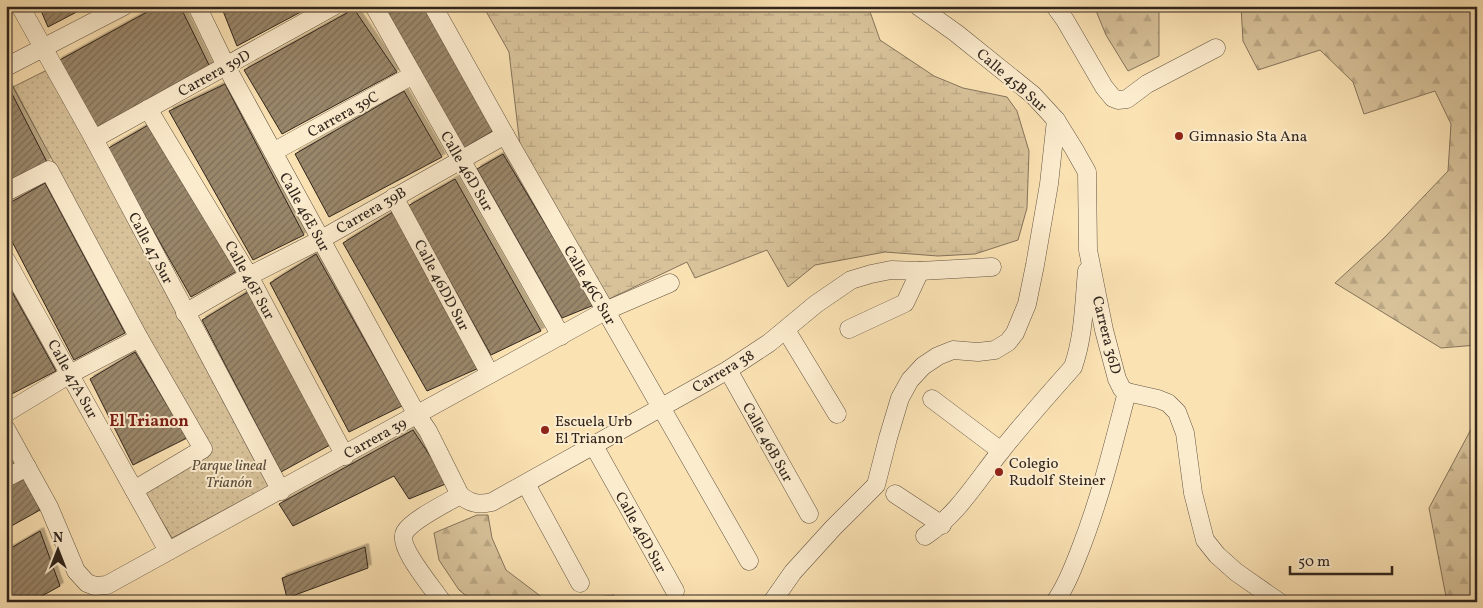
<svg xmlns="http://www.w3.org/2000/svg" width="1483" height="608" font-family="Vollkorn,serif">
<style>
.forest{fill:url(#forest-firs);stroke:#84745c}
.wetland{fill:url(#wetland-marsh);stroke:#84745c}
.park{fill:url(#park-dots);stroke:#84745c}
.building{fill:url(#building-hatch);stroke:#30251d;filter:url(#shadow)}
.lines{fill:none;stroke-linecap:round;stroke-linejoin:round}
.minor-casing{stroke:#635442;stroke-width:19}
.minor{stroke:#fcecce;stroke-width:18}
.poi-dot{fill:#8f2418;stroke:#fcecce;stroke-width:2}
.labels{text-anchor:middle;stroke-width:4;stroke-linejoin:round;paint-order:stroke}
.street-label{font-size:15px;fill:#30251d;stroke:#fcecce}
.poi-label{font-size:15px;fill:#30251d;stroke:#fcecce;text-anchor:start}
.park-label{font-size:15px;font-style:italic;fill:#5a4c3c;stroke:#fcecce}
.neighbourhood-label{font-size:16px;font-weight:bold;fill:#7a1f14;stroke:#fcecce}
</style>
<defs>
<pattern id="forest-firs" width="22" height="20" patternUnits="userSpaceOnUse" patternTransform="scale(1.25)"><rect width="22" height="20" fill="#d8c29a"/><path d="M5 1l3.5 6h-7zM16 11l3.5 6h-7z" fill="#baa784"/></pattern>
<pattern id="wetland-marsh" width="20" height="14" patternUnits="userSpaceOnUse" patternTransform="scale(1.25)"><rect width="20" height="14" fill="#d8c29a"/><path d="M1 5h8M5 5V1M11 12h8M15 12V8" fill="none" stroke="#baa784"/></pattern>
<pattern id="park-dots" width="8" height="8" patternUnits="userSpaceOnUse" patternTransform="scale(1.25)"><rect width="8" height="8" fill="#d8c29a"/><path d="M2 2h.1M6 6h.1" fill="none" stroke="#baa784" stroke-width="1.8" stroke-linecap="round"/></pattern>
<pattern id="building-hatch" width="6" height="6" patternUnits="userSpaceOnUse" patternTransform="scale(1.25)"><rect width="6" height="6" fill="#9a876b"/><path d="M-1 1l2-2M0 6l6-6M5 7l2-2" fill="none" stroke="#7e6e57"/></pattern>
<filter id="shadow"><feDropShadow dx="3.5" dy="-3.5" stdDeviation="0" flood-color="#0004"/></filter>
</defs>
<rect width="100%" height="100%" fill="#fbe2b3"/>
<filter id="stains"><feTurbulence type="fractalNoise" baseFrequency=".004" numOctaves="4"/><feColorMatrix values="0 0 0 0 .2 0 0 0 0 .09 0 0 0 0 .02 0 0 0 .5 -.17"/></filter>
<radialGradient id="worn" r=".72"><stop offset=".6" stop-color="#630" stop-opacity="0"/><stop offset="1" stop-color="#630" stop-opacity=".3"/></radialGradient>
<!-- forest -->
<g class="forest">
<polygon points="1094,6 1159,6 1159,56 1128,71 1106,35"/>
<polygon points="1241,6 1477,6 1477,345 1441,348 1335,283 1384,238 1448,171 1451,124 1435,91 1364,114 1353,82 1320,50 1258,70 1243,41"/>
<polygon points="1477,418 1477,602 1447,602 1429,508"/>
<polygon points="477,515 488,515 492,538 506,570 543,598 581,599 614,595 616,602 474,602 459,590 439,560 434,533"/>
</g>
<!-- wetland -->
<polygon class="wetland" points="483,6 868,6 880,40 934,76 963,88 1007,97 1017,111 1029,151 1027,208 1018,240 975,254 938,256 885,252 815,265 788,287 767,250 695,278 687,262 607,300 520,146 509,52"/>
<!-- park -->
<polygon class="park" points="47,70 271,485 172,538 143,489 209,450 13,87"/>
<!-- building -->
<g class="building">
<polygon points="39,6 88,6 48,27"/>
<polygon points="158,6 180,6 210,67 96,129 58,61"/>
<polygon points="221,6 312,6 237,46"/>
<polygon points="382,6 424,6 493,131 464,148"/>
<polygon points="354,9 397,72 282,134 244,70"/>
<polygon points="225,84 304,235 253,260 169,111"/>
<polygon points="9,88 47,162 6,182 6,90"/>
<polygon points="404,91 442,157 329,217 295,154"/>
<polygon points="150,124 237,271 191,297 107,149"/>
<polygon points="503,154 594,305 562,318 477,169"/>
<polygon points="455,179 541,331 491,355 408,206"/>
<polygon points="45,183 125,333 74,360 6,230 6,205"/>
<polygon points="393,212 479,368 427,391 343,243"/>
<polygon points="316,254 402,406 349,432 270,283"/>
<polygon points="6,281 56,371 6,397"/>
<polygon points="251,290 330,445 281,472 202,320"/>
<polygon points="135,352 187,438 133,465 90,379"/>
<polygon points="413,430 448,483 409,499 394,476 293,526 279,504"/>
<polygon points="6,454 11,469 6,472"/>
<polygon points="24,477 40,510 6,529 6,486"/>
<polygon points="40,531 60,586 31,602 6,602 6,551"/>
<polygon points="365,547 368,568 287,598 282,578"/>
</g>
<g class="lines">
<!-- minor casing -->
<g class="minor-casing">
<g id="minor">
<polyline points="20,6 94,139 281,491"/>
<path d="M197,6l29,60 191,349 11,16 32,64c11,9 19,10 32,7l236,-132 41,-27 47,-39 35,-24 20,-6 20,-4 29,1 72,-4"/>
<polyline points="374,6 561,336"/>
<polyline points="433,6 505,135 749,561"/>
<polyline points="918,6 956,33 1033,95 1056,120 1074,149 1087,172 1088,250 1104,330 1117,379 1122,389 1127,392 1158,399 1168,403 1177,412 1185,433 1193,493 1205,540 1217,555 1236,572 1279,602"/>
<polyline points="1055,6 1065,20 1104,87 1113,98 1118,100 1127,99 1147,84 1216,48"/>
<polyline points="6,67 124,6"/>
<polyline points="148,109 249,276 345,456"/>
<polyline points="94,139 334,6"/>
<polyline points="273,152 413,75"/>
<polyline points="6,192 49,170 139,338 203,449 134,490"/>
<polyline points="394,197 490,374"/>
<polyline points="6,260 168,551"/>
<polyline points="185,313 249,276 320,240 505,135"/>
<polyline points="849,329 905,303 920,271"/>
<polyline points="786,330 837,414"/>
<polyline points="728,370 809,514"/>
<polyline points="932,399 1001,451"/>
<polyline points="6,413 70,374 139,338"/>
<polyline points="6,429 49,507 76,571 87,583 95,586 107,585 605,311 670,283"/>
<polyline points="594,446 675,591"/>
<polyline points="6,478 27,467"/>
<polyline points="526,484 580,583"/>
<polyline points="895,494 942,525"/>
<path d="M925,536c33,-22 52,-55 76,-85 23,-29 48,-57 72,-84 11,-31 11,-65 14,-96"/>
<path d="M442,602c-8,-13 -46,-56 -37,-70 8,-13 42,-29 55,-37"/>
<polyline points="772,602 793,572 833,528 876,485 888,438 900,398 910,380 923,366 938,356 953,350 978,352 995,350 1008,342 1015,333 1027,304 1035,265 1049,184 1056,120"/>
<path d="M1055,602c11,-16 18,-34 25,-52 20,-51 33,-104 47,-158"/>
</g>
</g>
<!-- minor -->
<use href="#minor" class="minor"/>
</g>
<!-- markers -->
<g class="poi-dot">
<circle cx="1179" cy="136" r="5"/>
<circle cx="545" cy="430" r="5"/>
<circle cx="999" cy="472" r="5"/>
</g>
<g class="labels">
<!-- street labels -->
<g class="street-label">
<text transform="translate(214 73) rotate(-29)" y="5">Carrera 39D</text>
<text transform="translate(1012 80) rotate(41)" y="5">Calle 45B Sur</text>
<text transform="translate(343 114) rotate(-29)" y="5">Carrera 39C</text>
<text transform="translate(467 171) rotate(60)" y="5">Calle 46D Sur</text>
<text transform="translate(371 210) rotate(-30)" y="5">Carrera 39B</text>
<text transform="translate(305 212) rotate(61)" y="5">Calle 46E Sur</text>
<text transform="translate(151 248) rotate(62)" y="5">Calle 47 Sur</text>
<text transform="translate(250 280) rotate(61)" y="5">Calle 46F Sur</text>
<text transform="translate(442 285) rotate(62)" y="5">Calle 46DD Sur</text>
<text transform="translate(590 285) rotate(60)" y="5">Calle 46C Sur</text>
<text transform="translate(1107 335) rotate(76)" y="5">Carrera 36D</text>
<text transform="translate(723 371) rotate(-31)" y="5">Carrera 38</text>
<text transform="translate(73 379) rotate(61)" y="5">Calle 47A Sur</text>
<text transform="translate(375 438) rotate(-29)" y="5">Carrera 39</text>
<text transform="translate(768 442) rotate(61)" y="5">Calle 46B Sur</text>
<text transform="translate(641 532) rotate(61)" y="5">Calle 46D Sur</text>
</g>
<!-- poi labels -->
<g class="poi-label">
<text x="1189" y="141">Gimnasio Sta Ana</text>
<text x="555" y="426">Escuela Urb<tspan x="555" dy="17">El Trianon</tspan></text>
<text x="1009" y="468">Colegio<tspan x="1009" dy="17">Rudolf Steiner</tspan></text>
</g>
<!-- park labels -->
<g class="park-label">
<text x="229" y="470">Parque lineal<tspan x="229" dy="17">Trianón</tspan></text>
</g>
<!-- neighbourhood labels -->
<g class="neighbourhood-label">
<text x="149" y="426">El Trianon</text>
</g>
</g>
<!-- margin -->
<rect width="1483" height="608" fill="none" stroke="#fbe2b3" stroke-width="25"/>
<rect x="8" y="8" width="1468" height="593" fill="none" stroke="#30251d" stroke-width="2.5"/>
<rect x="12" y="12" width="1458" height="583" fill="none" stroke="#30251d"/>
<!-- north arrow -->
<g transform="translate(58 550)" stroke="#fcecce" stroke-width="4" paint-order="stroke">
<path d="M0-4L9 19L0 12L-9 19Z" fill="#30251d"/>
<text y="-8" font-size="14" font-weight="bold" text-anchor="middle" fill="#30251d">N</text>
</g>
<!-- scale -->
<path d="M1290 566v8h102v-8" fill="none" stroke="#30251d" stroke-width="2.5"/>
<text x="1298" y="566" font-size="15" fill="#30251d" stroke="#fcecce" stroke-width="4" paint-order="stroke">50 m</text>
<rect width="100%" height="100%" filter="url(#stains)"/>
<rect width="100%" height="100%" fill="url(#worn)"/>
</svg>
